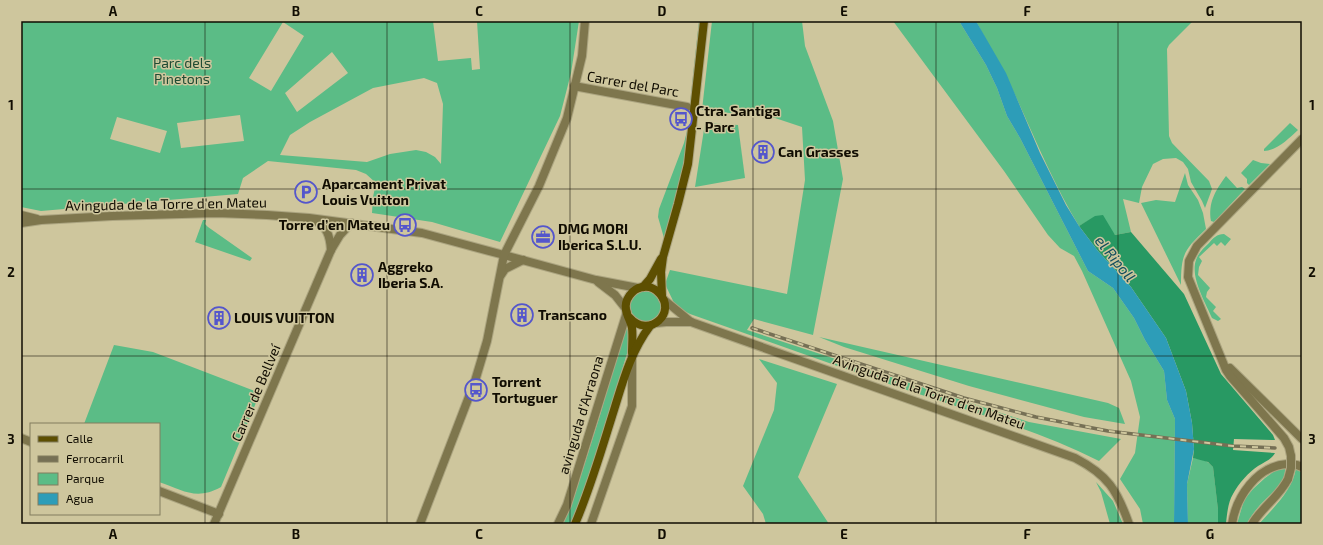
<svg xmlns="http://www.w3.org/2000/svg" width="1323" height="545" font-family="'Exo 2',sans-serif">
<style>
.green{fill:#5bbc86;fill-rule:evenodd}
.forest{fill:#289963}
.water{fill:#2d9db8}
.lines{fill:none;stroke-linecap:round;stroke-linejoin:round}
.minor-casing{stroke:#aca581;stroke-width:10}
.secondary-casing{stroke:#aca581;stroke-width:10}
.minor{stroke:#7e764d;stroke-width:8}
.secondary{stroke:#5d4f01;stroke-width:8}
.rail-casing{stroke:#767055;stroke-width:3.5}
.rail{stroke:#cec69d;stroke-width:2;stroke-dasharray:6;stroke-linecap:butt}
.minor-bridge-casing{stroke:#aca581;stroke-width:10;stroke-linecap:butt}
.minor-bridge{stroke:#7e764d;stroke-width:8}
.grid{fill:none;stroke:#110d02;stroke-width:1;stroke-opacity:0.55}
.labels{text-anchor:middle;stroke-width:3;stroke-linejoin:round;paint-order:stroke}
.park-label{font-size:14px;fill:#1f4b33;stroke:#cec69d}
.street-label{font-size:14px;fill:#110d02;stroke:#cec69d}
.poi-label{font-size:14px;font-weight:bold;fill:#110d02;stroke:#cec69d;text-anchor:start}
.water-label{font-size:15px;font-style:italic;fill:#114e5d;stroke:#cec69d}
.neatline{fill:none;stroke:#110d02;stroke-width:1.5}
.grid-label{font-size:13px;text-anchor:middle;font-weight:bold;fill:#110d02}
</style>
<rect width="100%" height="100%" fill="#cec69d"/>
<!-- green -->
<g class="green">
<path d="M21,21h412l5,40 33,-3 1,12 8,-1 -3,-48h102l-8,52 -11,43 -60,126 -68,-20 -60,-9 1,-16 3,-14 -10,-9 -10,-4 -88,-9 -25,17 -5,16 -197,17 -20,-4zM283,22l21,14 -33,55 -22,-13zM332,52l16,21 -51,39 -12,-19zM424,78l13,5 6,21 -2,60 -6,-7 -9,-5 -10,-2 -26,4 -23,8 -87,-7 10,-20 20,-13 63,-34zM240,115l4,26 -63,7 -4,-25zM117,117l50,14 -7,22 -50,-14z"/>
<path d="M699,21h1c-5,52 -8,104 -19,155 -5,21 -11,41 -17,62l-6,-21 1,-8 25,-66 3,-12z"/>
<path d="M712,21h90l3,25 28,75 10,58 -30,156 -59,-16 -7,11 282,92 92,17 -22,22c-64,-32 -134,-51 -201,-74 -70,-24 -139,-49 -208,-73l-14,-7 -11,-23 5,-14 117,24 18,-114 -3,-53 -27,-9 -73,-8z"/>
<polygon points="893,21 959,21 986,65 997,88 1007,116 1020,138 1088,271 1113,288 1134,318 1145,340 1164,371 1167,400 1175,419 1174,524 1143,524 1140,509 1120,479 1135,453 1140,417 1131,381 1082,271 1074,256 1060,248 1048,235 1004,171"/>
<path d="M976,21h217l-24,24 -2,4 2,87 3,7 37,38 3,8 -7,19 -3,-7 -11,-19 -3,-13 -5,-7 -7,-4 -13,1 -10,5 -11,23 -3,16 -16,-4 8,33 -16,3 -20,-18 -16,9c-23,-38 -40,-78 -58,-118 -13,-30 -30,-58 -45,-87z"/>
<polygon points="705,123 738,125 745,178 695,187"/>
<path d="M1290,123l8,7c-10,9 -20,20 -34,21v-2z"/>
<polygon points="1253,160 1261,163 1270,164 1249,185 1247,183 1247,179 1241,173"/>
<path d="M1185,173l3,12 10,15 5,13 3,16c-22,21 -25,25 -25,56l-40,-82 15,-3 19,2z"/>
<path d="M1226,176l11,12 5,-1 3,2 -31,33 -3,-1c-3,-18 4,-30 15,-45z"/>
<polygon points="203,220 206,220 205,224 208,227 252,258 250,261 195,242"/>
<path d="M1224,234l7,5 -6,7 -4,-4 -4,4 -3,-3 -15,14 3,4 -3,6 -1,8 12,13 -3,4 -1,5 10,10 -3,4 8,8 -3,2 -6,-3c-7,-16 -22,-41 -16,-58 2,-7 8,-12 13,-17 4,-5 8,-9 15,-9z"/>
<path d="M651,289l11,11 -2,15c-2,2 -5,5 -8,6 -11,4 -23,-6 -22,-17 0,-4 4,-8 6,-12z"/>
<polygon points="626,322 629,329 629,347 593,464 579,507 572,524 562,524 571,507 601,412"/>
<polygon points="819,337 1108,403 1119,408 1125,424 1084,417 969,386 844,347"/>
<path d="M114,345l39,7 107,41 -39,94c-25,14 -38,3 -62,-5v-58h-75z"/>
<polygon points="759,359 837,384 798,477 829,524 766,524 763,514 743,486 774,410 777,383"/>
<path d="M1193,458c8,1 14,2 20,9l5,43v14h-30l-1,-40z"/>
<path d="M1296,468l6,3v53h-43c14,-16 34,-34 37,-56z"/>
<path d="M1285,469c1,15 -16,26 -25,36 -5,6 -10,12 -13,19h-10l7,-24 9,-11 12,-11 11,-8z"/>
<polygon points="1096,482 1113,501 1123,524 1110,524 1101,492"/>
</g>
<!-- forest -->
<path class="forest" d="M1103,215l12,20 16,-3 53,62 37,80 52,61 2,5 -41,-1 -1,11 42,3c-4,7 -11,9 -17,13 -9,6 -20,18 -25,28 -5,8 -6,20 -7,30h-8v-14l-5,-43 -5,-5 -15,-4 1,-9 -2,-26 -6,-32 -20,-53 -35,-51 -33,-36 -19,-25 16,-10z"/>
<!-- water -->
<polygon class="water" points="959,21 976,21 1006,73 1040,153 1066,205 1079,226 1098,251 1131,287 1166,338 1186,391 1192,423 1194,449 1187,484 1188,524 1174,524 1175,419 1167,400 1164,371 1145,340 1134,318 1113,288 1088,271 1020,138 1007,116 997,88 986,65"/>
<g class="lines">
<!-- minor casing -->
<g class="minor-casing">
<g id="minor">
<polyline points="574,86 687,107"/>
<polyline points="21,215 37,219"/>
<path d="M314,220c13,6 16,16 17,30"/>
<polyline points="21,223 41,220 112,216 216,213 267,215 309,218 422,233 504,255 596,280 638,288"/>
<polyline points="501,275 505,269 523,260"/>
<polyline points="598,282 615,295 626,309"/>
<path d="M663,299l28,23 384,136c33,17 42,32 54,66"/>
<polyline points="656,323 666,322 691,322"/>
<polyline points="1230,368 1302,439"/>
<polyline points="21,438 31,442"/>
<polyline points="1291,456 1289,447 1284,438 1230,376 1226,370 1188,277 1189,261 1197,246 1302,139"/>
<polyline points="1297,465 1302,467"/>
<polyline points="159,491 219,514"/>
<polyline points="214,524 331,250 340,235 351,223"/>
<polyline points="420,524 475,381 487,341 504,255 539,186 567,118 582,56 585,21"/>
<polyline points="558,524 567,505 627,312"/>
<polyline points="591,524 632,406 632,358"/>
<path d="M1232,524c4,-27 25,-58 55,-60"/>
<path d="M1252,524c10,-17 27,-27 36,-45"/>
</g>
</g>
<!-- secondary casing -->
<g class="secondary-casing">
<g id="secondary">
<polyline points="643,287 650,279 661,259"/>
<polyline points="662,296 661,272 663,257 678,204 688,164 704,21"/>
<path d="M629,317c20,23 49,-5 30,-24 -4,-5 -11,-7 -17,-6 -10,2 -18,13 -16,23 1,6 5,12 6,18 1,8 0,17 0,25"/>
<path d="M575,524c16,-37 27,-76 39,-114 9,-29 17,-59 36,-84"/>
</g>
</g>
<!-- minor -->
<use href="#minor" class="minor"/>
<!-- secondary -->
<use href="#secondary" class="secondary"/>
<!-- rail casing -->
<g class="rail-casing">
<polyline id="rail" points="752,328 964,398 1036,417 1108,431 1233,446 1275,448"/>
</g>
<!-- rail -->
<use href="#rail" class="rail"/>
<!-- minor-bridge casing -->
<g class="minor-bridge-casing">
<polyline id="minor-bridge" points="1288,479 1291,468 1291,456"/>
</g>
<!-- minor-bridge -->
<use href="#minor-bridge" class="minor-bridge"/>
</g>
<!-- grid -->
<path class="grid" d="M205,21v503M387,21v503M570,21v503M753,21v503M936,21v503M1118,21v503M21,189h1281M21,356h1281"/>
<!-- icons -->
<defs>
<g id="bus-ring" transform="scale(1.15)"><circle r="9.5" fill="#cec69d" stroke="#5456cc" stroke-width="1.5"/><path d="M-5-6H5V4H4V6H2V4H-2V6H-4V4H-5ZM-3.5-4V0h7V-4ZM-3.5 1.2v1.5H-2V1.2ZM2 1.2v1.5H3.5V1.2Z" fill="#5456cc"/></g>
<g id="building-ring" transform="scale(1.15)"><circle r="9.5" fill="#cec69d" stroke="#5456cc" stroke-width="1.5"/><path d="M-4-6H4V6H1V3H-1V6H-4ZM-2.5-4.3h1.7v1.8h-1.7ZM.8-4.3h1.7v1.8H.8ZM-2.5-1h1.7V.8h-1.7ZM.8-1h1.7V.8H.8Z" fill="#5456cc"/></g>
<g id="parking-ring" transform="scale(1.15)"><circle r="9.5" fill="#cec69d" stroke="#5456cc" stroke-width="1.5"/><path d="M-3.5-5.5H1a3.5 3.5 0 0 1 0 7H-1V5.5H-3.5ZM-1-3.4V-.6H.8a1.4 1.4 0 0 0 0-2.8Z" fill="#5456cc"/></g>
<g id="office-ring" transform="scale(1.15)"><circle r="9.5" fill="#cec69d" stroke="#5456cc" stroke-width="1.5"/><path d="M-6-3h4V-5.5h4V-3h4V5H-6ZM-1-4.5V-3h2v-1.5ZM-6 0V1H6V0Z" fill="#5456cc"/></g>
</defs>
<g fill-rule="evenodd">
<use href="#bus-ring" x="681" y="119"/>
<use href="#building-ring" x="763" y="152"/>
<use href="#parking-ring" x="306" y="192"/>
<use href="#bus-ring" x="405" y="225"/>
<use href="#office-ring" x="543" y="237"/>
<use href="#building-ring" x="362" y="275"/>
<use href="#building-ring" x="522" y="315"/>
<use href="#building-ring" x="219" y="318"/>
<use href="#bus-ring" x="476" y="390"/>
</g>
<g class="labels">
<!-- park labels -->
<g class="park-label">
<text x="182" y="68">Parc dels<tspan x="182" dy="16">Pinetons</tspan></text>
</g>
<!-- street labels -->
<g class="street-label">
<text transform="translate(633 84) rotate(10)" y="5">Carrer del Parc</text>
<text transform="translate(166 204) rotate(-1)" y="5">Avinguda de la Torre d'en Mateu</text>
<text transform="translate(929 392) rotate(19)" y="5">Avinguda de la Torre d'en Mateu</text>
<text transform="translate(256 393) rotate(-67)" y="5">Carrer de Bellveí</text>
<text transform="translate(581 415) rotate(-73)" y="5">avinguda d'Arraona</text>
</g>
<!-- poi labels -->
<g class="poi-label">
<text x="696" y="116">Ctra. Santiga<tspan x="696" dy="16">- Parc</tspan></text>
<text x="778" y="157">Can Grasses</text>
<text x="322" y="189">Aparcament Privat<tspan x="322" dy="16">Louis Vuitton</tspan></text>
<text x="390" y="230" text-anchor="end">Torre d’en Mateu</text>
<text x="558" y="234">DMG MORI<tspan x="558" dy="16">Iberica S.L.U.</tspan></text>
<text x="378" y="272">Aggreko<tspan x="378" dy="16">Iberia S.A.</tspan></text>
<text x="538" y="320">Transcano</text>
<text x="234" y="323">LOUIS VUITTON</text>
<text x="492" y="387">Torrent<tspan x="492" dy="16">Tortuguer</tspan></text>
</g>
<!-- water labels -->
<g class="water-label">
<text transform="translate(1115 259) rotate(51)" y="5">el Ripoll</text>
</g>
</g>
<!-- border -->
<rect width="1323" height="545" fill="none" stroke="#cec69d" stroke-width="44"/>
<!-- legend -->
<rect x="30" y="423" width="130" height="92" fill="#cec69d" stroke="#827c5f"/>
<rect x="38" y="436" width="20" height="6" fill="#5d4f01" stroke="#827c5f"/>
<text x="66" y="443" font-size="12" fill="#110d02">Calle</text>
<rect x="38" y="456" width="20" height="6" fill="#767055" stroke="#827c5f"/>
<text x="66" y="463" font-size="12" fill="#110d02">Ferrocarril</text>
<rect x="38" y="473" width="20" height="12" fill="#5bbc86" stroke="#827c5f"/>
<text x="66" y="483" font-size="12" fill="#110d02">Parque</text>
<rect x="38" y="493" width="20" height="12" fill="#2d9db8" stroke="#827c5f"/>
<text x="66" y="503" font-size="12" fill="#110d02">Agua</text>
<rect x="22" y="22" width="1279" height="501" class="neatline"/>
<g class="grid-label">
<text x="113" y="16">A</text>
<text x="296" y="16">B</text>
<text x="479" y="16">C</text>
<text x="662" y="16">D</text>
<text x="844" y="16">E</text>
<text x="1027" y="16">F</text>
<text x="1210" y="16">G</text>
<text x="11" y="110">1</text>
<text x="1312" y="110">1</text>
<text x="11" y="277">2</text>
<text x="1312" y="277">2</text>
<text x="11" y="444">3</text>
<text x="1312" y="444">3</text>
<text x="113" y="539">A</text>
<text x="296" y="539">B</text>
<text x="479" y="539">C</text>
<text x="662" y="539">D</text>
<text x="844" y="539">E</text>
<text x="1027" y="539">F</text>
<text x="1210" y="539">G</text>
</g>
</svg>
